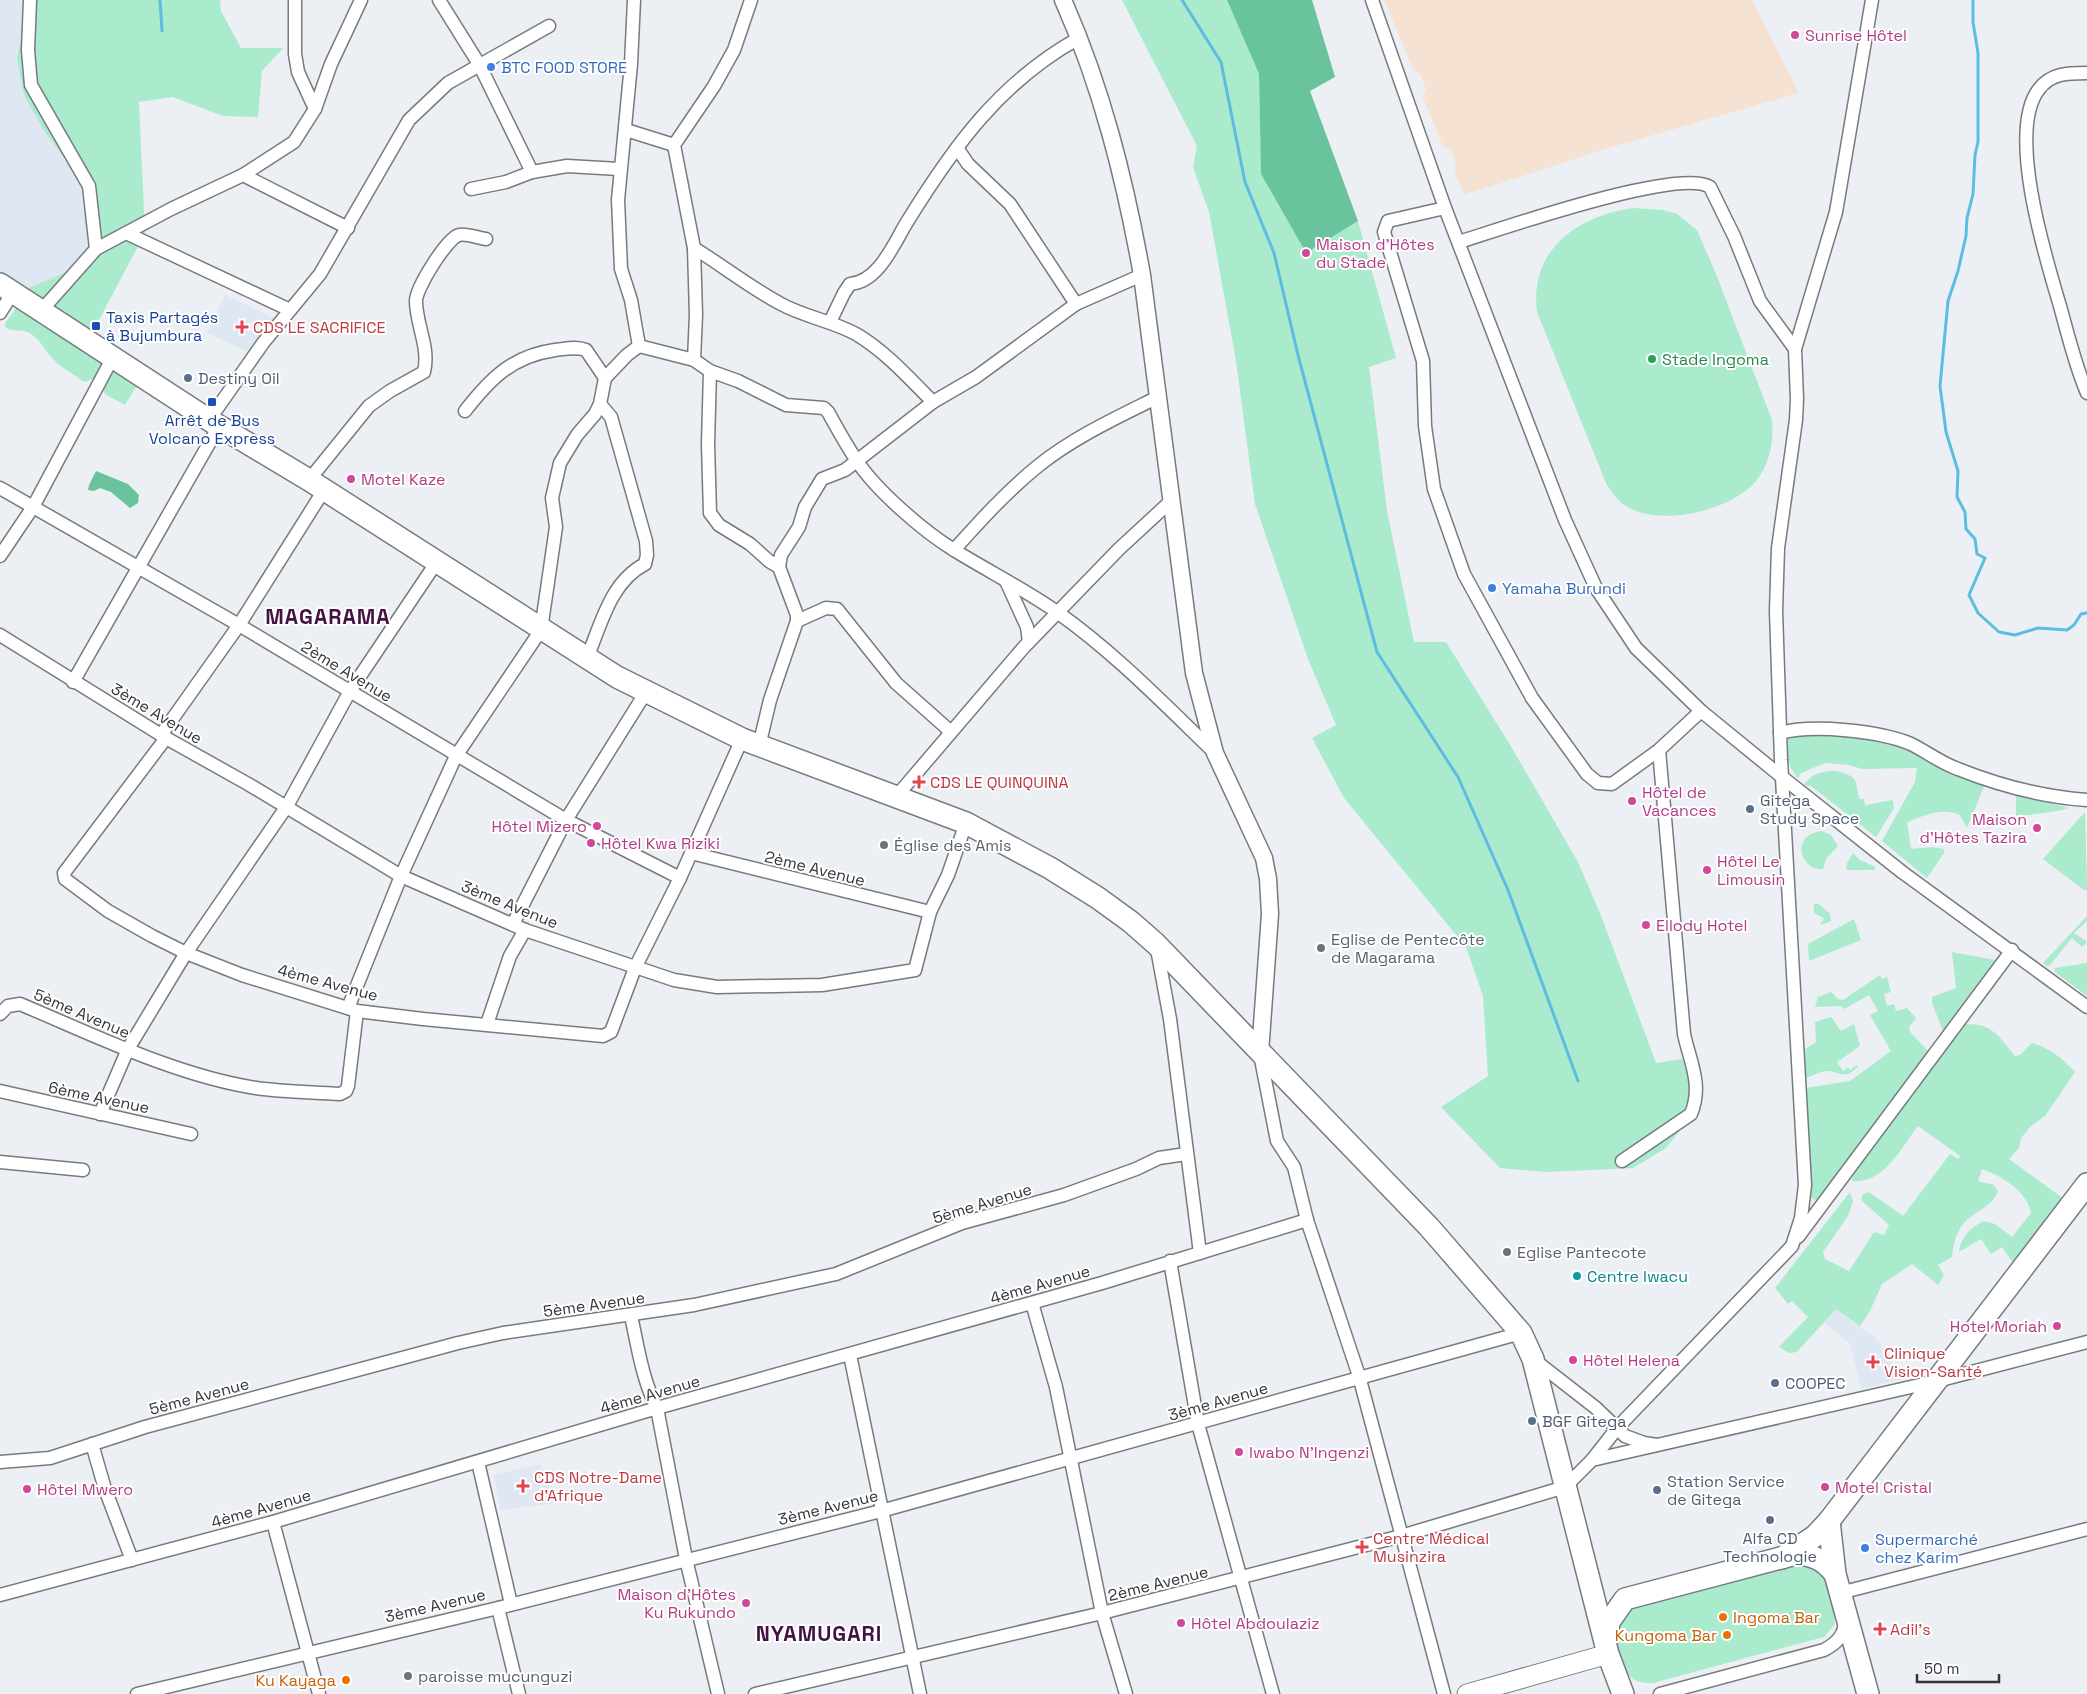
<svg xmlns="http://www.w3.org/2000/svg" width="2087" height="1694" font-family="'Space Grotesk',sans-serif">
<style>
.built{fill:#dfe7f3}
.industrial{fill:#f5e2d2}
.green{fill:#aaeacd}
.forest{fill:#69c49e}
.lines{fill:none;stroke-linecap:round;stroke-linejoin:round}
.stream{stroke:#5cbde1;stroke-width:3}
.minor-casing{stroke:#777a7f;stroke-width:15}
.tertiary-casing{stroke:#777a7f;stroke-width:19}
.secondary-casing{stroke:#777a7f;stroke-width:21}
.primary-casing{stroke:#777a7f;stroke-width:24}
.minor{stroke:#fff;stroke-width:12}
.tertiary{stroke:#fff;stroke-width:16}
.secondary{stroke:#fff;stroke-width:19}
.primary{stroke:#fff;stroke-width:21}
.hotel-dot{fill:#d1479c;stroke:#fff;stroke-width:2}
.shop-dot{fill:#3f7fe0;stroke:#fff;stroke-width:2}
.transit-dot{fill:#1a4fb4;stroke:#fff;stroke-width:2}
.health-dot{fill:#e0444e;stroke:#fff;stroke-width:2}
.leisure-dot{fill:#2e9e5b;stroke:#fff;stroke-width:2}
.service-dot{fill:#5c6f8a;stroke:#fff;stroke-width:2}
.worship-dot{fill:#6b7280;stroke:#fff;stroke-width:2}
.culture-dot{fill:#0f9aa8;stroke:#fff;stroke-width:2}
.food-dot{fill:#e8710a;stroke:#fff;stroke-width:2}
.labels{text-anchor:middle;stroke-width:4;stroke-linejoin:round;paint-order:stroke}
.hotel-label{font-size:16px;fill:#b23c85;stroke:#fff;text-anchor:start}
.shop-label{font-size:16px;fill:#366cbe;stroke:#fff;text-anchor:start}
.transit-label{font-size:16px;fill:#164399;stroke:#fff;text-anchor:start}
.health-label{font-size:16px;fill:#be3a42;stroke:#fff;text-anchor:start}
.leisure-label{font-size:16px;fill:#27864d;stroke:#fff;text-anchor:start}
.service-label{font-size:16px;fill:#4e5e75;stroke:#fff;text-anchor:start}
.street-label{font-size:16px;fill:#343537;stroke:#fff}
.worship-label{font-size:16px;fill:#5b616d;stroke:#fff;text-anchor:start}
.culture-label{font-size:16px;fill:#0d838f;stroke:#fff;text-anchor:start}
.food-label{font-size:16px;fill:#c56008;stroke:#fff;text-anchor:end}
.district-label{font-size:21px;font-weight:bold;letter-spacing:1px;fill:#411243;stroke:#fff}
</style>
<rect width="100%" height="100%" fill="#ecf0f5"/>
<!-- built -->
<g class="built">
<polygon points="0,0 25,0 24,95 44,131 87,187 92,218 87,256 62,274 21,291 0,277"/>
<polygon points="225,295 279,320 253,354 207,333"/>
<polygon points="1836,1309 1877,1339 1902,1379 1861,1389 1850,1344 1824,1322"/>
<polygon points="540,1464 556,1503 500,1510 494,1475"/>
</g>
<!-- industrial -->
<polygon class="industrial" points="1384,0 1752,0 1799,93 1612,147 1464,195 1454,171 1456,163 1451,150 1443,147 1423,97 1426,89 1419,72 1414,71"/>
<!-- green -->
<g class="green">
<polygon points="25,0 220,0 221,11 241,48 283,48 262,71 258,117 223,116 173,97 139,102 145,233 90,337 21,291 81,266 87,256 92,218 87,187 44,131 24,95 17,59 26,15"/>
<polygon points="1122,0 1227,0 1259,74 1261,174 1306,253 1358,221 1396,358 1369,367 1387,511 1414,642 1446,642 1509,743 1578,862 1602,918 1656,1063 1682,1059 1692,1087 1688,1120 1666,1148 1633,1168 1546,1172 1500,1168 1441,1107 1488,1076 1483,996 1466,947 1344,798 1312,738 1336,725 1308,659 1255,504 1236,361 1209,212 1193,167 1197,146"/>
<path d="M1633,208l30,2 14,4 20,16 19,44 56,146c2,21 -2,44 -16,61 -26,30 -92,45 -127,27 -11,-6 -17,-15 -23,-25l-69,-171c-8,-62 40,-96 96,-104z"/>
<path d="M18,306l89,56 -12,16 -10,4 -4,-2c-9,-7 -19,-12 -26,-19 -9,-8 -13,-20 -24,-27 -7,-6 -18,-1 -26,-7v-4z"/>
<polygon points="114,370 139,382 125,405 105,394 103,389 110,373"/>
<path d="M1845,733l57,13 83,38 -18,44 -7,-13c-19,-8 -36,1 -53,7l4,27 21,-2 12,2v4l-17,25 -45,-37 33,-59 2,-14 -55,1 -13,-4 -24,-2 -24,10 -3,5c-10,-11 -16,-28 -8,-43z"/>
<path d="M1836,771c21,5 20,8 23,28h5l1,6 28,-5 1,8 -18,29 -65,-51 -7,-1c8,-12 18,-14 32,-14z"/>
<path d="M2016,794l53,14c-18,6 -35,4 -53,10z"/>
<polygon points="2085,812 2087,890 2084,890 2043,859"/>
<path d="M1822,831l9,4 7,11 -12,13 -3,10c-21,3 -35,-34 -1,-38z"/>
<polygon points="1853,853 1860,860 1876,867 1874,870 1846,870 1847,863"/>
<polygon points="1814,904 1819,904 1830,914 1831,921 1820,925 1824,918 1814,913"/>
<polygon points="2087,916 2087,921 2074,933 2087,942 2082,947 2072,938 2050,965 2047,966 2043,963"/>
<polygon points="1854,919 1861,940 1809,961 1808,944"/>
<polygon points="1952,952 1995,960 1943,1031 1932,1003 1932,997 1956,988"/>
<polygon points="2087,963 2087,996 2055,972 2055,968"/>
<polygon points="1880,975 1882,979 1887,977 1891,992 1884,994 1887,1006 1894,1004 1896,1011 1907,1008 1916,1018 1909,1027 1910,1032 1928,1051 1819,1199 1815,1200 1811,1198 1806,1088 1850,1081 1891,1051 1870,1015 1878,1011 1869,995 1844,1009 1841,1006 1815,1007 1818,997 1831,992 1838,999 1843,1000"/>
<path d="M1831,1017l10,14 13,-7 6,22 -23,16 6,9 5,-4 2,3 7,-5 1,2c-14,12 -13,7 -29,4 -7,-1 -17,5 -23,7l-2,-28 12,-8 -1,-20z"/>
<path d="M1966,1024c28,0 33,13 49,32l5,-1 12,-12c19,6 29,14 43,29l-30,44 -15,11 -9,11 -2,10 -10,11 55,40 -49,67 -13,-19 -11,7 -10,-15 -22,13c3,-17 10,-22 24,-31l12,3 17,13 19,-24c-3,-21 -29,-37 -49,-44l-4,12 16,4 4,6c-5,13 -14,16 -25,24 -15,10 -19,25 -21,42l-14,8 6,10 -6,10 -26,-21 -30,20 -12,27 -10,15 -24,-17 -39,43 -8,1 -10,-6 29,-30 -16,-16 -4,3 -13,-16 75,-96 3,9 -5,15 -25,36 2,7 24,12 25,-39 10,3 5,-10 -28,-25 2,-6 6,-2 34,24 47,-62 8,5 2,-3 -42,-30c-17,22 -34,58 -66,55l1,-6z"/>
<path d="M1802,1565l14,3 10,11 9,39 -1,7 -10,12 -171,46c-6,0 -14,0 -20,-4 -10,-7 -19,-35 -17,-48 2,-9 10,-20 18,-25z"/>
</g>
<!-- forest -->
<g class="forest">
<polygon points="1227,0 1312,0 1335,77 1310,91 1358,221 1306,253 1261,174 1259,74"/>
<polygon points="96,471 128,484 139,495 138,503 130,508 111,492 100,488 94,491 88,490 89,485"/>
</g>
<g class="lines">
<!-- stream -->
<g class="stream">
<polyline points="160,0 162,31"/>
<polyline points="1182,0 1221,62 1245,182 1274,253 1298,355 1377,652 1458,777 1508,890 1578,1081"/>
<polyline points="1973,0 1973,22 1978,53 1978,142 1975,155 1973,194 1967,218 1966,236 1958,271 1948,301 1940,386 1946,432 1958,471 1957,497 1965,512 1966,529 1975,539 1977,554 1985,558 1969,595 1978,613 1999,632 2015,635 2038,628 2067,630 2074,625 2081,614 2087,613"/>
</g>
<!-- minor casing -->
<g class="minor-casing">
<g id="minor">
<polyline points="30,0 28,50 31,85 89,186 96,249 41,311"/>
<polyline points="295,0 295,54 298,72 315,109"/>
<polyline points="439,0 479,64 532,172"/>
<path d="M634,0l-3,64 -13,136 3,69 10,31 8,46 55,14 16,11 28,10 48,24 38,3 4,4c9,16 18,33 29,49 19,29 66,70 97,89 34,21 70,39 103,62 58,41 107,92 158,141"/>
<polyline points="1372,0 1445,208 1565,520 1596,588 1636,648 1701,711 1782,777 1902,872 2087,1007"/>
<path d="M2087,73c-19,0 -36,0 -48,16 -33,42 7,170 21,217 8,29 15,59 27,87"/>
<polyline points="626,130 674,145"/>
<polyline points="957,148 968,164 1010,204 1076,304"/>
<polyline points="243,175 348,228"/>
<polyline points="471,189 506,182 532,172 567,166 619,169"/>
<polyline points="1445,208 1388,221 1384,232 1423,361 1425,426 1434,489 1464,574 1532,698 1587,774 1598,783 1612,784 1659,750 1701,711"/>
<polyline points="126,233 290,310"/>
<path d="M1459,242c42,-13 220,-75 251,-55l24,49 26,65 35,48"/>
<path d="M694,248c29,18 57,40 87,56 24,13 51,17 75,30 29,17 53,44 77,68"/>
<polyline points="96,249 171,209 243,175 294,142 315,109 331,64 361,0"/>
<polyline points="0,313 13,292"/>
<path d="M830,322l14,-29 6,-9c29,-2 44,-41 57,-62 47,-76 93,-140 172,-184"/>
<polyline points="694,360 696,315 694,248 674,145 714,86 734,50 751,0"/>
<polyline points="710,371 708,444 710,513 719,525 750,544 769,561 779,567 781,555 799,527 805,507 822,479 845,470 933,402 976,377 1076,304 1142,275"/>
<path d="M465,411c25,-32 47,-55 90,-61 10,-1 21,-4 31,0l19,28"/>
<polyline points="209,420 263,343 320,274 409,120 448,83 549,26"/>
<path d="M309,480l60,-74 21,-15 34,-19c6,-25 -8,-47 -8,-71 0,-13 31,-63 43,-66 7,-2 19,3 27,4"/>
<polyline points="0,488 239,625 566,820 680,878"/>
<path d="M954,550c27,-30 53,-59 84,-84 36,-29 80,-49 120,-69"/>
<polyline points="0,556 33,507 113,357"/>
<polyline points="1006,581 1027,627 1029,642"/>
<polyline points="797,621 826,608 837,609 896,683 950,731"/>
<polyline points="0,635 166,738 248,784 401,876 525,930 674,980 717,987 822,985 915,970 930,912 948,875 966,823"/>
<path d="M587,658c14,-33 23,-76 58,-94l2,-9 -1,-14 -35,-124 -11,-13 5,-26 22,-23 12,-9"/>
<polyline points="73,682 219,426"/>
<path d="M1780,733c33,-9 100,-2 131,11 16,8 30,19 47,25 40,16 86,28 129,31"/>
<polyline points="161,735 239,625 324,490"/>
<polyline points="166,738 64,873 65,879 108,911 152,936 186,953 242,975 357,1011 423,1019 603,1036 611,1032 635,968 680,878 742,739"/>
<polyline points="759,746 770,700 797,621 797,615 779,567"/>
<polyline points="895,798 1024,647 1119,549 1171,501"/>
<polyline points="691,853 930,912"/>
<polyline points="513,924 566,820 646,692"/>
<polyline points="1157,949 1170,1019 1200,1253"/>
<polyline points="348,1008 401,876 456,756 541,630 556,527 552,498 560,463 577,435 595,414 600,404"/>
<path d="M0,1014l8,-8 12,-2c74,31 157,72 236,84 28,4 56,4 84,6l6,-3 2,-5 9,-75"/>
<polyline points="487,1024 510,956 525,930"/>
<polyline points="1260,1054 1277,1141 1294,1167 1307,1220 1359,1376 1444,1694"/>
<polyline points="0,1091 191,1134"/>
<polyline points="100,1114 128,1049 186,953 287,806 350,691 436,563"/>
<path d="M1622,1161l69,-47c12,-29 -1,-52 -7,-80l-25,-284"/>
<polyline points="0,1162 83,1170"/>
<polyline points="1798,1237 2012,950"/>
<polyline points="1170,1261 1198,1424 1273,1694"/>
<polyline points="1032,1303 1056,1387 1102,1613 1126,1694"/>
<path d="M631,1316c7,31 11,63 26,92l29,151 32,135"/>
<polyline points="850,1355 920,1694"/>
<polyline points="1533,1359 1596,1408 1625,1436 1644,1443 1657,1445"/>
<polyline points="92,1444 105,1489 132,1560"/>
<polyline points="1592,1460 1618,1427 1792,1246 1801,1218 1805,1185 1781,760 1776,611 1778,548 1796,420 1797,399 1795,349 1836,212 1872,0"/>
<polyline points="0,1462 50,1458 145,1427 458,1343 503,1333 694,1305 836,1274 962,1223 1064,1195 1136,1169 1159,1158 1186,1154"/>
<polyline points="478,1462 511,1604"/>
<polyline points="273,1522 319,1694"/>
<polyline points="1840,1593 2087,1529"/>
<polyline points="0,1595 273,1522 657,1408 1102,1283 1307,1220"/>
<polyline points="498,1608 519,1694"/>
<polyline points="137,1694 498,1608 881,1511 1521,1333"/>
<polyline points="755,1694 1102,1613 1401,1536 1565,1487 1592,1460 1937,1381 2087,1342"/>
<path d="M1660,1694l164,-44c13,-7 21,-15 21,-30"/>
</g>
</g>
<!-- tertiary casing -->
<g class="tertiary-casing">
<path id="tertiary" d="M1063,0c39,88 62,180 79,275l52,398 21,80 49,105 4,21 2,35 -10,139"/>
</g>
<!-- secondary casing -->
<g class="secondary-casing">
<polyline id="secondary" points="1467,1694 1608,1654"/>
</g>
<!-- primary casing -->
<g class="primary-casing">
<g id="primary">
<polyline points="0,284 209,420 309,480 617,677 742,739 966,823 1050,868 1098,898 1131,922 1156,944 1429,1227 1521,1333 1533,1359 1608,1654 1623,1694"/>
<polyline points="1829,1521 1835,1574 1868,1694"/>
<polyline points="1782,1558 1815,1536 1829,1521 2087,1184"/>
<path d="M1606,1641l3,-19 16,-23 171,-45c18,1 28,6 39,20"/>
</g>
</g>
<!-- minor -->
<use href="#minor" class="minor"/>
<!-- tertiary -->
<use href="#tertiary" class="tertiary"/>
<!-- secondary -->
<use href="#secondary" class="secondary"/>
<!-- primary -->
<use href="#primary" class="primary"/>
</g>
<!-- markers -->
<g class="hotel-dot">
<circle cx="1795" cy="35" r="5"/>
<circle cx="1306" cy="253" r="5"/>
<circle cx="351" cy="479" r="5"/>
<circle cx="1632" cy="801" r="5"/>
<circle cx="597" cy="826" r="5"/>
<circle cx="2037" cy="828" r="5"/>
<circle cx="591" cy="843" r="5"/>
<circle cx="1707" cy="870" r="5"/>
<circle cx="1646" cy="925" r="5"/>
<circle cx="2057" cy="1326" r="5"/>
<circle cx="1573" cy="1360" r="5"/>
<circle cx="1239" cy="1452" r="5"/>
<circle cx="1825" cy="1487" r="5"/>
<circle cx="27" cy="1489" r="5"/>
<circle cx="746" cy="1603" r="5"/>
<circle cx="1181" cy="1623" r="5"/>
</g>
<g class="shop-dot">
<circle cx="491" cy="67" r="5"/>
<circle cx="1492" cy="588" r="5"/>
<circle cx="1865" cy="1548" r="5"/>
</g>
<g class="transit-dot">
<rect x="91" y="321" width="10" height="10" rx="2.5"/>
<rect x="207" y="397" width="10" height="10" rx="2.5"/>
</g>
<g class="health-dot">
<path d="M239.5 319.5h5v5h5v5h-5v5h-5v-5h-5v-5h5z"/>
<path d="M916.5 774.5h5v5h5v5h-5v5h-5v-5h-5v-5h5z"/>
<path d="M1870.5 1354.5h5v5h5v5h-5v5h-5v-5h-5v-5h5z"/>
<path d="M520.5 1478.5h5v5h5v5h-5v5h-5v-5h-5v-5h5z"/>
<path d="M1359.5 1539.5h5v5h5v5h-5v5h-5v-5h-5v-5h5z"/>
<path d="M1877.5 1621.5h5v5h5v5h-5v5h-5v-5h-5v-5h5z"/>
</g>
<circle class="leisure-dot" cx="1652" cy="359" r="5"/>
<g class="service-dot">
<circle cx="188" cy="378" r="5"/>
<circle cx="1750" cy="809" r="5"/>
<circle cx="1775" cy="1383" r="5"/>
<circle cx="1532" cy="1421" r="5"/>
<circle cx="1657" cy="1490" r="5"/>
<circle cx="1770" cy="1520" r="5"/>
</g>
<g class="worship-dot">
<circle cx="884" cy="845" r="5"/>
<circle cx="1321" cy="948" r="5"/>
<circle cx="1507" cy="1252" r="5"/>
<circle cx="408" cy="1676" r="5"/>
</g>
<circle class="culture-dot" cx="1577" cy="1276" r="5"/>
<g class="food-dot">
<circle cx="1723" cy="1617" r="5"/>
<circle cx="1727" cy="1635" r="5"/>
<circle cx="346" cy="1680" r="5"/>
</g>
<g class="labels">
<!-- hotel labels -->
<g class="hotel-label">
<text x="1805" y="41">Sunrise Hôtel</text>
<text x="1316" y="250">Maison d'Hôtes<tspan x="1316" dy="18">du Stade</tspan></text>
<text x="361" y="485">Motel Kaze</text>
<text x="1642" y="798">Hôtel de<tspan x="1642" dy="18">Vacances</tspan></text>
<text x="2027" y="825" text-anchor="end">Maison<tspan x="2027" dy="18">d'Hôtes Tazira</tspan></text>
<text x="587" y="832" text-anchor="end">Hôtel Mizero</text>
<text x="601" y="849">Hôtel Kwa Riziki</text>
<text x="1717" y="867">Hôtel Le<tspan x="1717" dy="18">Limousin</tspan></text>
<text x="1656" y="931">Ellody Hotel</text>
<text x="2047" y="1332" text-anchor="end">Hotel Moriah</text>
<text x="1583" y="1366">Hôtel Helena</text>
<text x="1249" y="1458">Iwabo N'Ingenzi</text>
<text x="1835" y="1493">Motel Cristal</text>
<text x="37" y="1495">Hôtel Mwero</text>
<text x="736" y="1600" text-anchor="end">Maison d'Hôtes<tspan x="736" dy="18">Ku Rukundo</tspan></text>
<text x="1191" y="1629">Hôtel Abdoulaziz</text>
</g>
<!-- shop labels -->
<g class="shop-label">
<text x="501" y="73">BTC FOOD STORE</text>
<text x="1502" y="594">Yamaha Burundi</text>
<text x="1875" y="1545">Supermarché<tspan x="1875" dy="18">chez Karim</tspan></text>
</g>
<!-- transit labels -->
<g class="transit-label">
<text x="106" y="323">Taxis Partagés<tspan x="106" dy="18">à Bujumbura</tspan></text>
<text x="212" y="426" text-anchor="middle">Arrêt de Bus<tspan x="212" dy="18">Volcano Express</tspan></text>
</g>
<!-- health labels -->
<g class="health-label">
<text x="253" y="333">CDS LE SACRIFICE</text>
<text x="930" y="788">CDS LE QUINQUINA</text>
<text x="1884" y="1359">Clinique<tspan x="1884" dy="18">Vision-Santé</tspan></text>
<text x="534" y="1483">CDS Notre-Dame<tspan x="534" dy="18">d'Afrique</tspan></text>
<text x="1373" y="1544">Centre Médical<tspan x="1373" dy="18">Musinzira</tspan></text>
<text x="1890" y="1635">Adil’s</text>
</g>
<!-- leisure labels -->
<g class="leisure-label">
<text x="1662" y="365">Stade Ingoma</text>
</g>
<!-- service labels -->
<g class="service-label">
<text x="198" y="384">Destiny Oil</text>
<text x="1760" y="806">Gitega<tspan x="1760" dy="18">Study Space</tspan></text>
<text x="1785" y="1389">COOPEC</text>
<text x="1542" y="1427">BGF Gitega</text>
<text x="1667" y="1487">Station Service<tspan x="1667" dy="18">de Gitega</tspan></text>
<text x="1770" y="1544" text-anchor="middle">Alfa CD<tspan x="1770" dy="18">Technologie</tspan></text>
</g>
<!-- street labels -->
<g class="street-label">
<text transform="translate(347 671) rotate(31)" y="6">2ème Avenue</text>
<text transform="translate(157 713) rotate(31)" y="6">3ème Avenue</text>
<text transform="translate(815 868) rotate(14)" y="6">2ème Avenue</text>
<text transform="translate(510 904) rotate(22)" y="6">3ème Avenue</text>
<text transform="translate(328 982) rotate(15)" y="6">4ème Avenue</text>
<text transform="translate(82 1013) rotate(23)" y="6">5ème Avenue</text>
<text transform="translate(99 1097) rotate(12)" y="6">6ème Avenue</text>
<text transform="translate(982 1203) rotate(-17)" y="6">5ème Avenue</text>
<text transform="translate(1040 1284) rotate(-16)" y="6">4ème Avenue</text>
<text transform="translate(594 1304) rotate(-8)" y="6">5ème Avenue</text>
<text transform="translate(650 1394) rotate(-16)" y="6">4ème Avenue</text>
<text transform="translate(199 1396) rotate(-15)" y="6">5ème Avenue</text>
<text transform="translate(1218 1401) rotate(-16)" y="6">3ème Avenue</text>
<text transform="translate(828 1507) rotate(-14)" y="6">3ème Avenue</text>
<text transform="translate(261 1508) rotate(-16)" y="6">4ème Avenue</text>
<text transform="translate(1158 1583) rotate(-14)" y="6">2ème Avenue</text>
<text transform="translate(435 1605) rotate(-13)" y="6">3ème Avenue</text>
</g>
<!-- worship labels -->
<g class="worship-label">
<text x="894" y="851">Église des Amis</text>
<text x="1331" y="945">Eglise de Pentecôte<tspan x="1331" dy="18">de Magarama</tspan></text>
<text x="1517" y="1258">Eglise Pantecote</text>
<text x="418" y="1682">paroisse mucunguzi</text>
</g>
<!-- culture labels -->
<g class="culture-label">
<text x="1587" y="1282">Centre Iwacu</text>
</g>
<!-- food labels -->
<g class="food-label">
<text x="1733" y="1623" text-anchor="start">Ingoma Bar</text>
<text x="1717" y="1641">Kungoma Bar</text>
<text x="336" y="1686">Ku Kayaga</text>
</g>
<!-- district labels -->
<g class="district-label">
<text x="328" y="624">MAGARAMA</text>
<text x="819" y="1641">NYAMUGARI</text>
</g>
</g>
<!-- scale -->
<path d="M1917 1674v8h82v-8" fill="none" stroke="#343537" stroke-width="2.5"/>
<text x="1924" y="1674" font-size="15" fill="#343537" stroke="#ffffff" stroke-width="4" paint-order="stroke">50 m</text>
</svg>
